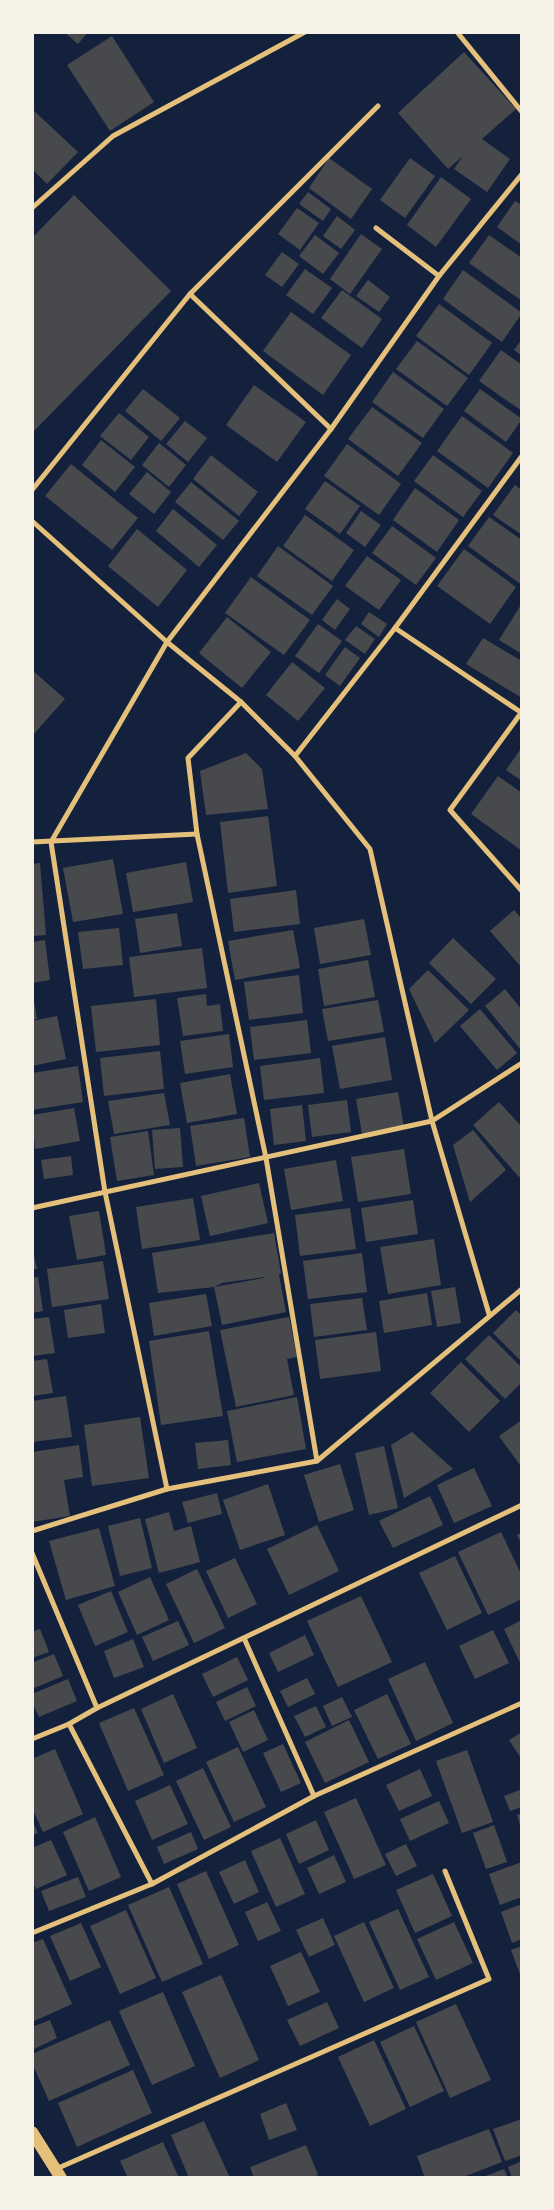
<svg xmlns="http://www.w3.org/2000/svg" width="554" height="2210" font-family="Montserrat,sans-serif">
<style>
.building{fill:#48494c;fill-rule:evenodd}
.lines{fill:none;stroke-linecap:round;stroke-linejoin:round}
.minor{stroke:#e5c07b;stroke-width:5}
.primary{stroke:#e5c07b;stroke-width:12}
</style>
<rect width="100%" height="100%" fill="#14213d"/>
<!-- building -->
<g class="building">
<polygon points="64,32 88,32 78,44"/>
<polygon points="112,36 154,102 110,131 67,65"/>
<polygon points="464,52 516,109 482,139 510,159 487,192 454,169 463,156 448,169 398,113"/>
<polygon points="32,109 78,152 47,184 32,169"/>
<polygon points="329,158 372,189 351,219 309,188"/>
<polygon points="410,158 435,176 405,218 380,200"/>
<polygon points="441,177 471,199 436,247 407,225"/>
<polygon points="308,192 331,209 323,221 299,204"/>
<polygon points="74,195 171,291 32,433 32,238"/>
<polygon points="515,201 522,205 522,245 497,227"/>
<polygon points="297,208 319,223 300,250 278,234"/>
<polygon points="337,216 355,230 341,249 323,236"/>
<polygon points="361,234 382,249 350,294 330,279"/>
<polygon points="315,235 339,253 323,274 299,256"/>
<polygon points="489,235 522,258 522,301 469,263"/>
<polygon points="282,252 299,264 282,287 265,275"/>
<polygon points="305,269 332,288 313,314 286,295"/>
<polygon points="463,270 522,313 502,342 443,299"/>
<polygon points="368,280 390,297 379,312 356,296"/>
<polygon points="342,290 382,319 362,348 321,318"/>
<polygon points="439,304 492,343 469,375 416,336"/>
<polygon points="291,312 351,355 323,395 263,351"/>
<polygon points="522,339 522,356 514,350"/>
<polygon points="417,341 468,378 447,406 396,369"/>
<polygon points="501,350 522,365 522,411 479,381"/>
<polygon points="393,372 444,409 423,438 372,402"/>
<polygon points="254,385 306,422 277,462 226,425"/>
<polygon points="143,389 180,418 161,441 125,411"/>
<polygon points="480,389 522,419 506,442 464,411"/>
<polygon points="372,407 422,443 398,476 348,439"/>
<polygon points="119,413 149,437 131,460 100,436"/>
<polygon points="462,416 513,453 488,488 437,451"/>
<polygon points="185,421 207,438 188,462 166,444"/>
<polygon points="101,440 135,467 115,492 82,465"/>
<polygon points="159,443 186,465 169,487 142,465"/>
<polygon points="347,444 401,484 379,515 324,476"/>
<polygon points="211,455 258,492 239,516 193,479"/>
<polygon points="433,455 482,491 463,517 414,481"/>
<polygon points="71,464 138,518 112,550 45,496"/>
<polygon points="147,472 171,492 154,514 129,494"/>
<polygon points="325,481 360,506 340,534 305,509"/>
<polygon points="191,482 239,521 223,540 175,502"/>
<polygon points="515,485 522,490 522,535 493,515"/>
<polygon points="415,488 459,520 437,552 393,520"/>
<polygon points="173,509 217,545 199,567 156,531"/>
<polygon points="361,511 381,525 365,547 346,533"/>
<polygon points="305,515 354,550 332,581 283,546"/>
<polygon points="489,517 522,540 522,585 468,546"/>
<polygon points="392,526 436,558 416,585 372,553"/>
<polygon points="137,529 187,570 158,607 108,566"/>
<polygon points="278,546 333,586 312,615 257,576"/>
<polygon points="464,549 516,587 490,624 437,586"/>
<polygon points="367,556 401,580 379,610 345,586"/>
<polygon points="251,577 310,620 284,655 225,613"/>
<polygon points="337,599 350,609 335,630 322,620"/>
<polygon points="522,603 522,654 499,640"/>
<polygon points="369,612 387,624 379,637 361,624"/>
<polygon points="227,617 271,652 242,688 199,653"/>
<polygon points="318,624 342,641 319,673 295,656"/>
<polygon points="356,626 375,639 365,654 345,640"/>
<polygon points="483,638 522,661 522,698 466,664"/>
<polygon points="345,647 360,658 340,686 325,675"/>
<polygon points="292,662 325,688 298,721 266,695"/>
<polygon points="32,670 65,699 32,736"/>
<polygon points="522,747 522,781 506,770"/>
<polygon points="246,753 262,769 268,809 206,815 200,771"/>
<polygon points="498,776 522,793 522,851 471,814"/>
<polygon points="268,816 277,886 228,893 220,822"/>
<polygon points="113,859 123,914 73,922 63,868"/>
<polygon points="186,862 193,902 133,912 126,873"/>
<polygon points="40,863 46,935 32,936 32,864"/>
<polygon points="296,890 300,924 234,932 230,899"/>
<polygon points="514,910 522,919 522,968 490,931"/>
<polygon points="177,913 182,946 140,953 135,919"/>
<polygon points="364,919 371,955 320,964 314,928"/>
<polygon points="119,928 123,965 83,969 78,932"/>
<polygon points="293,930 300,968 235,980 228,941"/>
<polygon points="453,938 496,979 471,1004 429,963"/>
<polygon points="45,940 50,980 32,983 32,942"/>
<polygon points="202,948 207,988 134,997 129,957"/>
<polygon points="368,960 375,997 324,1006 318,969"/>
<polygon points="428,970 469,1010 435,1043 409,989"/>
<polygon points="299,975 303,1013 249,1020 244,982"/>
<polygon points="32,989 37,1019 32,1020"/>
<polygon points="505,989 522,1010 522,1051 485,1006"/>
<polygon points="206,994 207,1006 220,1004 223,1031 183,1036 177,998"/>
<polygon points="156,999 160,1045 96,1052 91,1006"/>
<polygon points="378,1000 384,1032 328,1041 322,1009"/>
<polygon points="480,1009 517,1053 497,1070 460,1026"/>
<polygon points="57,1016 66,1059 32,1066 32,1021"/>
<polygon points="307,1020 311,1053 254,1060 250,1027"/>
<polygon points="229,1034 233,1067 185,1074 180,1041"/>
<polygon points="385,1037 392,1080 340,1089 332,1046"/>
<polygon points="160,1051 164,1089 104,1096 100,1058"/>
<polygon points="320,1058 324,1093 264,1100 260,1066"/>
<polygon points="78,1066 83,1102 32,1110 32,1073"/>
<polygon points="230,1074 237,1114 187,1123 180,1083"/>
<polygon points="398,1092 404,1127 362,1134 356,1099"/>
<polygon points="164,1093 170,1125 114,1134 108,1101"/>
<polygon points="347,1100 351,1132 312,1137 308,1105"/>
<polygon points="499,1102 522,1127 522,1175 519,1177 473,1125"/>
<polygon points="302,1105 306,1141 274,1145 270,1109"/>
<polygon points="74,1108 80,1141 35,1149 32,1115"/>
<polygon points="244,1118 250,1157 196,1166 190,1126"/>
<polygon points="180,1128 183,1167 155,1169 152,1130"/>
<polygon points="473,1130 506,1170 470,1202 453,1145"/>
<polygon points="148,1131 154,1175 117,1181 110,1137"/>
<polygon points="404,1149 411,1194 358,1202 351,1157"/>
<polygon points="71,1156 73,1175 44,1179 41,1160"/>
<polygon points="336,1160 343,1201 291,1210 284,1169"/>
<polygon points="259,1183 268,1223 210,1236 201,1196"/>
<polygon points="193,1198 200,1240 142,1249 136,1207"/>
<polygon points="413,1200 418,1234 366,1242 361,1208"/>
<polygon points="350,1208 356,1249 300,1256 295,1215"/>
<polygon points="99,1211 106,1255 77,1260 69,1216"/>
<path d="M274,1233l7,40 -2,2 7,37 -64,13 -8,-38 -56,6 -6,-40zM264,1277v1l-50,9 8,-4z"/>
<polygon points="434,1239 441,1285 388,1294 380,1247"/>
<polygon points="32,1246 37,1269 32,1269"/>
<polygon points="362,1253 367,1292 308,1299 303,1261"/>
<polygon points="103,1261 109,1299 52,1307 47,1269"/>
<polygon points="38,1277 43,1311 32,1313 32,1278"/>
<polygon points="455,1287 461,1323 437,1327 431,1291"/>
<polygon points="427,1293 432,1325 384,1333 379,1301"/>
<polygon points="206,1294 212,1326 154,1336 149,1303"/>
<polygon points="362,1298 367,1330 314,1337 310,1304"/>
<polygon points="101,1304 105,1333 68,1338 64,1310"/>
<polygon points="516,1310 522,1316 522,1362 493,1333"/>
<polygon points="49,1317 55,1353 32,1356 32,1319"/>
<polygon points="289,1317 297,1357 287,1359 294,1395 236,1407 220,1330"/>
<polygon points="209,1331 223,1416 161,1425 149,1341"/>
<polygon points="376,1332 381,1371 320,1379 315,1340"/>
<polygon points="489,1335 522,1368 522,1382 505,1399 465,1359"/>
<polygon points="47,1359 53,1393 32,1396 32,1361"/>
<polygon points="461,1362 500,1401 469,1432 430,1393"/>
<polygon points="66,1396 72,1437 32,1442 32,1401"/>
<polygon points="297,1397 306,1449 237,1462 227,1411"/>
<polygon points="140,1417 149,1478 92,1486 84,1425"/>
<polygon points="522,1420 522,1468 499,1436"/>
<polygon points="412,1432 453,1469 404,1498 391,1445"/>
<polygon points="228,1440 231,1465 198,1469 195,1443"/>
<polygon points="79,1445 83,1477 64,1480 70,1516 32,1522 32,1452"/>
<polygon points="384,1446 398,1508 369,1515 355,1453"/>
<polygon points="340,1464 354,1510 319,1522 304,1475"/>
<polygon points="474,1468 492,1506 454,1523 437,1485"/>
<polygon points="268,1484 285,1535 240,1550 223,1500"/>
<polygon points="217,1493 222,1514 188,1523 182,1502"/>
<polygon points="430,1496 443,1525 393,1548 379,1521"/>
<polygon points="169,1512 174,1531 191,1526 200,1562 159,1573 145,1519"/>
<polygon points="140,1518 152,1568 120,1576 108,1526"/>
<polygon points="317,1525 339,1571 289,1595 267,1549"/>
<polygon points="99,1528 115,1586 66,1600 49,1541"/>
<polygon points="501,1532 522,1576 522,1599 488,1615 458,1552"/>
<polygon points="522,1532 522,1545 517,1535"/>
<polygon points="455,1556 482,1613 447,1630 419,1573"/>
<polygon points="235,1558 257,1604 228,1618 206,1571"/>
<polygon points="197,1569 225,1628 194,1643 166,1584"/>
<polygon points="150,1577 169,1620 137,1635 118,1592"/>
<polygon points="111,1591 128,1632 95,1646 78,1605"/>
<polygon points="361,1596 392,1662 338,1687 307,1621"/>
<polygon points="522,1620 522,1667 504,1629"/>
<polygon points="178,1621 189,1645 153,1661 142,1637"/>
<polygon points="40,1629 49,1652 32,1658 32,1632"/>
<polygon points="493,1630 509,1663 475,1679 459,1646"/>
<polygon points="305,1635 314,1655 278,1672 269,1653"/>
<polygon points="133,1639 144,1667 114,1678 104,1651"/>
<polygon points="54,1654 63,1676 32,1689 32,1663"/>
<polygon points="237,1657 248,1680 213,1697 202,1674"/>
<polygon points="425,1662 453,1723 416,1741 388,1679"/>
<polygon points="307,1678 315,1694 288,1707 280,1691"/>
<polygon points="68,1679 77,1701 39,1717 32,1702 32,1694"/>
<polygon points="247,1687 256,1706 225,1721 216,1702"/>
<polygon points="173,1694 197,1748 164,1763 141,1709"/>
<polygon points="387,1694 411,1744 378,1759 354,1710"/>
<polygon points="342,1697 352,1717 332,1726 323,1706"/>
<polygon points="316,1706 326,1727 305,1737 294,1716"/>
<polygon points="134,1708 164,1775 128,1791 99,1723"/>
<polygon points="254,1710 268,1740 243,1752 229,1722"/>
<polygon points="349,1720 369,1762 325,1783 305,1742"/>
<polygon points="522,1732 522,1760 509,1740"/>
<polygon points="283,1744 301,1783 281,1792 263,1753"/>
<polygon points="238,1747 266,1807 234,1822 206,1762"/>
<polygon points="55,1749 83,1814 43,1832 32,1808 32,1759"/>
<polygon points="467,1750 493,1822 462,1833 436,1761"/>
<polygon points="203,1768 231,1827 204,1840 176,1781"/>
<polygon points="420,1769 432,1796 399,1811 386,1785"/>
<polygon points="170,1785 188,1824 152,1840 135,1801"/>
<polygon points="522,1789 522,1807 510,1811 504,1796"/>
<polygon points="356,1798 386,1865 354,1879 324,1812"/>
<polygon points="439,1801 449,1823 410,1841 400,1819"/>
<polygon points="522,1813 522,1828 521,1828 517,1815"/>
<polygon points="95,1817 121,1877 89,1891 63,1832"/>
<polygon points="32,1820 38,1833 32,1835"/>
<polygon points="316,1820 329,1850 299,1864 286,1834"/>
<polygon points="494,1825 507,1862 486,1869 473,1833"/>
<polygon points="191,1832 198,1849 164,1864 157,1847"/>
<polygon points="280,1838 305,1894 276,1907 251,1851"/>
<polygon points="51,1840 67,1875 36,1889 32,1880 32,1848"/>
<polygon points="406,1844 417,1866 396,1876 385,1854"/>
<polygon points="334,1855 346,1882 319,1894 307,1868"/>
<polygon points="245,1860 259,1892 234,1904 219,1872"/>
<polygon points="522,1862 522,1897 500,1905 489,1874"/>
<polygon points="206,1871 239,1945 209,1959 177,1884"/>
<polygon points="433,1874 452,1916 415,1933 396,1890"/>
<polygon points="78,1877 86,1897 49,1911 41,1891"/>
<polygon points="169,1887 203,1964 162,1982 128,1905"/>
<polygon points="267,1902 281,1931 258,1941 245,1912"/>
<polygon points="522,1904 522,1939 512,1943 501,1912"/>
<polygon points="398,1909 429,1977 400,1990 369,1922"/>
<polygon points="126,1910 156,1978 120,1994 90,1926"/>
<polygon points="323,1918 335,1945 309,1957 296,1930"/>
<polygon points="364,1922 394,1988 364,2002 334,1936"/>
<polygon points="454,1922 473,1963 436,1980 417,1939"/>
<polygon points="81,1923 101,1967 70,1981 50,1936"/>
<polygon points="43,1939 72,2004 32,2022 32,1943"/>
<polygon points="522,1946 522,1977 521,1977 511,1950"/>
<polygon points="301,1952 320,1992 288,2006 270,1966"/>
<polygon points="221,1975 259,2060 220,2078 182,1992"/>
<polygon points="163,1992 195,2066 152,2085 119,2011"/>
<polygon points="327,2002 339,2028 300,2046 287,2020"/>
<polygon points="456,2004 491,2080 450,2098 416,2022"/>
<polygon points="50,2020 57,2038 32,2050 32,2027"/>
<polygon points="110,2020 130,2065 49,2101 32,2063 32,2054"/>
<polygon points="414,2026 444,2091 410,2107 380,2042"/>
<polygon points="374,2040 406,2109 370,2126 338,2057"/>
<polygon points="133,2070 152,2113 77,2147 58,2103"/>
<polygon points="286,2103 297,2130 269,2140 260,2114"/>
<polygon points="522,2119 522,2155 505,2161 493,2129"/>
<polygon points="204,2121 230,2178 189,2178 171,2135"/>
<polygon points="489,2129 502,2162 461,2178 425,2178 417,2156"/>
<polygon points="163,2142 179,2178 128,2178 120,2161"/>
<polygon points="306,2145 318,2175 312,2178 254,2178 250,2167"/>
<polygon points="522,2161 522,2178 512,2178 508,2167"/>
<polygon points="504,2169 508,2178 483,2178 483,2177"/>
</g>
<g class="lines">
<!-- minor -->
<g class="minor">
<polyline points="457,32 522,112"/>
<polyline points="32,208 113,136 305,32"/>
<polyline points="376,228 439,276"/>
<polyline points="190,294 331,429"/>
<polyline points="32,490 190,294 378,106"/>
<polyline points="32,521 167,642 241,702 295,756 370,849 432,1121 489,1314"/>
<polyline points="395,628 522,713"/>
<polyline points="241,702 188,758 197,834 266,1158 317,1461"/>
<polyline points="521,713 450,810 522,891"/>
<polyline points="295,756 395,628 522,456"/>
<polyline points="32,842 197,834"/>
<polyline points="32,1208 432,1121 522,1063"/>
<polyline points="167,1489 105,1192 51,842 167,642 331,429 439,276 522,174"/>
<polyline points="32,1531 167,1489 317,1461 522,1289"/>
<polyline points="32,1553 97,1708"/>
<polyline points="244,1638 314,1796"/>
<polyline points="69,1724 152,1884"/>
<polyline points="32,1739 69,1724 97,1708 522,1505"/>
<polyline points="32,1933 152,1884 314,1796 522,1703"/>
<polyline points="56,2169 489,1979 445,1871"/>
</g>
<!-- primary -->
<polyline class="primary" points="32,2132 61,2178"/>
</g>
<!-- border -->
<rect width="554" height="2210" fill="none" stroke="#f6f1e7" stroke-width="68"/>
</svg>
